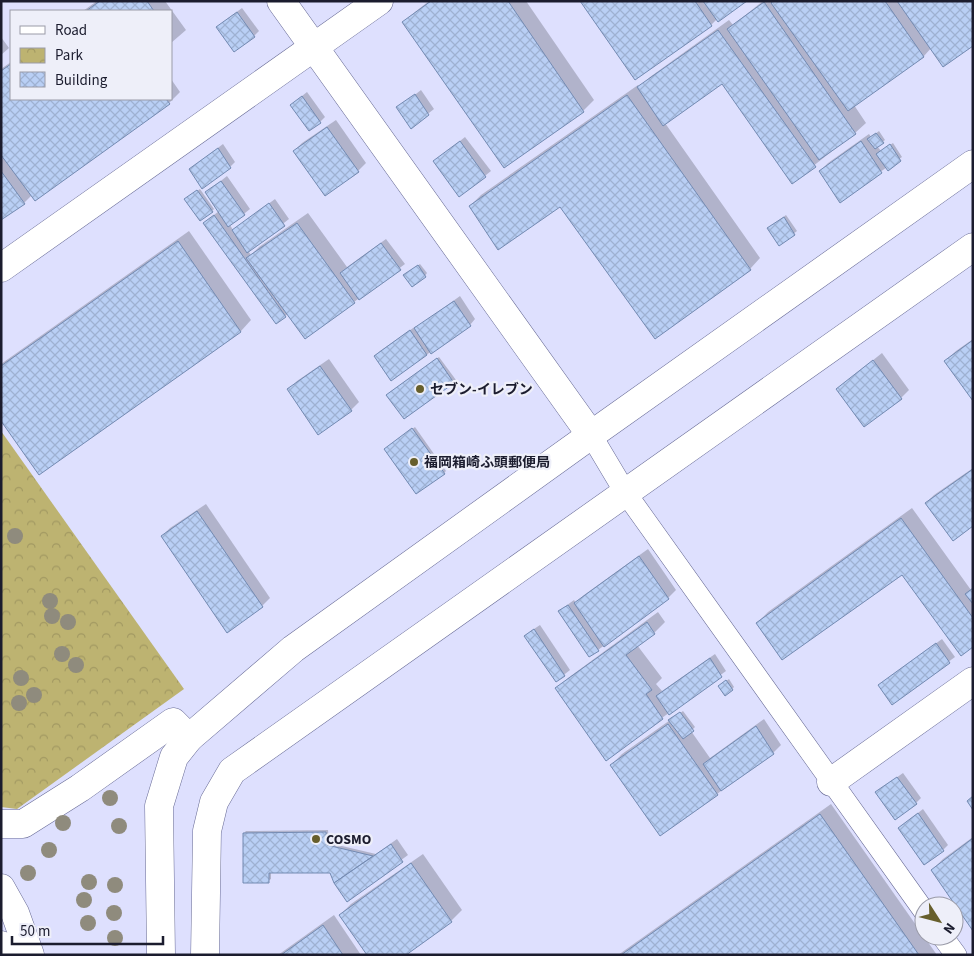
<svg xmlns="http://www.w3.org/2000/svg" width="974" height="956" font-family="'Source Sans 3','Noto Sans JP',sans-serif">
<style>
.park{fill:url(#park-crowns)}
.shadow{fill:#0003}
.building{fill:url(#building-cross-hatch);stroke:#738ab2}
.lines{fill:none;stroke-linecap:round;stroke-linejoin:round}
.street-casing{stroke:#686b96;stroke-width:22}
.secondary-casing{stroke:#686b96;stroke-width:29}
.highway-casing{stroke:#686b96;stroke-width:29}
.street{stroke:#fff;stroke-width:21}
.secondary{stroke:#fff;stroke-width:28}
.highway{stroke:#fff;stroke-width:28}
.tree{fill:#8f8b7d}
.poi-dot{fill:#675f2c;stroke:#eeeff9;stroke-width:2}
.labels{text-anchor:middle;stroke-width:4.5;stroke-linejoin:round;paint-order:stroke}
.poi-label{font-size:14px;font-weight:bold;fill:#1b1c2e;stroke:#eeeff9;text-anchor:start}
</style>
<defs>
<pattern id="park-crowns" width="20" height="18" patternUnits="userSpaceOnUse" patternTransform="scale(1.25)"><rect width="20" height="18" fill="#bdb371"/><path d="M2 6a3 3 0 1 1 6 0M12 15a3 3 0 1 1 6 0" fill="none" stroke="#a29962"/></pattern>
<pattern id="building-cross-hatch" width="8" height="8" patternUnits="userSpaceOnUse" patternTransform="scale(1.25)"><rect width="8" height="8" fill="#b9cff5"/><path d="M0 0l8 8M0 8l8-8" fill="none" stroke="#9eb1d2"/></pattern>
</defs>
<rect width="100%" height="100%" fill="#dee0fe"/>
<!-- park -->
<polygon class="park" points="1,431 184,689 17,809 1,807"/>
<!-- shadow -->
<g class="shadow">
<polygon points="97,1 165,1 186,30 171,43 171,11 83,11"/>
<polygon points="429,1 526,1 594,100 583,111 504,166 404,22 415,12"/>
<polygon points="581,1 745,1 717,19 711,25 636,78"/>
<polygon points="763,1 973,1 924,56 854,105 866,123 855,133 793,182 722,82 665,123 760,258 750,269 560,205 470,206 481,195 638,85 640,87 650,77 729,20 733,25"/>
<polygon points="242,8 259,31 254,36 223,22"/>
<polygon points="1,37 9,48 1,55"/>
<polygon points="11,62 11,99 171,99 171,79 180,92 169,103 32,195 24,203 1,219 1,69"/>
<polygon points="421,90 434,109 411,127 398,108"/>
<polygon points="307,92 325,117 320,122 297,100"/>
<polygon points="336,120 366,163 358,171 294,151 302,143"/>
<polygon points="879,131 885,140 877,146 881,151 893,143 902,157 887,167 841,201 820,171 828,163 869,134 871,137"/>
<polygon points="465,137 491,171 460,196 435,161"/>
<polygon points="223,144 235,162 230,167 190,169"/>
<polygon points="227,176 250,209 230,225 233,230 275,199 289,219 248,251 251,255 259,247 308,213 347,267 386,239 405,264 354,302 288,314 285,316 210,218 219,211 207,192"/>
<polygon points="200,189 214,209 212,211 188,197"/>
<polygon points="786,215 797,231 780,244 771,226"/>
<polygon points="189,231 251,320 241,331 39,473 1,419 1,364"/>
<polygon points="420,264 427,273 425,276 407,273"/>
<polygon points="460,296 475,319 470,325 391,379 375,356 380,351 416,326 417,327"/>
<polygon points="973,339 973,399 945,361 956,351"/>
<polygon points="882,353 909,390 901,398 837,389"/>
<polygon points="439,357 456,380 404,417 390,392"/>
<polygon points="329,359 359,402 351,410 289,390 297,381"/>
<polygon points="415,427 446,471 444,473 388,447"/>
<polygon points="973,468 973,525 926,503 934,495"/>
<polygon points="206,504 270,598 262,606 162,536 170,528"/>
<polygon points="912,508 971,590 973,588 973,646 902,573 757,623 768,612"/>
<polygon points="648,549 676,590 668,598 598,650 559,611 574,600 576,603 584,595"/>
<polygon points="658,612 665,622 654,633 637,645 662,678 656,684 662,691 715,654 726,671 606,759 557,689 568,678"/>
<polygon points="540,625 570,670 556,681 531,631"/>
<polygon points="942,639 955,657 892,703 879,685"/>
<polygon points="729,679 734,687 732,689 722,684"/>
<polygon points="683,711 695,727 691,731 710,758 764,719 781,745 773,753 717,794 611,765 622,754"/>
<polygon points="903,773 921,798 916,803 876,792"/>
<polygon points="831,804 937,955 618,955"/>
<polygon points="923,809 948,845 943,850 899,828"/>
<polygon points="328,830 329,843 376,854 397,839 408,855 347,900 335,882 331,872 271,872 271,879 268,881 244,833 246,831"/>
<polygon points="973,837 973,929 932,870 943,859"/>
<polygon points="423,854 462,910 451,921 340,915 351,904"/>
<polygon points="334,915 361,955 278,955"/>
</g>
<!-- building -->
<g class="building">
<polygon points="100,1 147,1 154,11 86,11"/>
<polygon points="431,1 508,1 584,112 504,168 402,22"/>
<polygon points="580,1 695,1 712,26 635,80"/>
<polygon points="703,1 747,1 718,22"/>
<polygon points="773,1 885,1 924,57 848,111 771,3"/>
<polygon points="897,1 973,1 973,46 943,67"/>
<polygon points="764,2 856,134 819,160 727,29"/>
<polygon points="237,12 255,37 234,52 216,27"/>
<polygon points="718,30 816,167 792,184 722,84 663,126 637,87"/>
<polygon points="11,64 11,99 166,99 170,104 35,201 1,155 1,71"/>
<polygon points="415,94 429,115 411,129 396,107"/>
<polygon points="627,95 751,270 655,339 560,207 498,250 469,206"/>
<polygon points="302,96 321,123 309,131 290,105"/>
<polygon points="327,127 359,172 325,196 293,151"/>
<polygon points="876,133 884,143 875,149 867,139"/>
<polygon points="460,141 486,177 459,197 433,161"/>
<polygon points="861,141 882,173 840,203 819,171"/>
<polygon points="890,144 901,161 888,171 876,154"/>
<polygon points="218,148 231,168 202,189 189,169"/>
<polygon points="1,171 25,204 1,220"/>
<polygon points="221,181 245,215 228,227 205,192"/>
<polygon points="197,190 213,212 200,221 184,199"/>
<polygon points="269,203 285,226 247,253 232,230"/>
<polygon points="214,215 286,317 276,324 203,223"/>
<polygon points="784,217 795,235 779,246 767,228"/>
<polygon points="297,223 355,303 305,339 246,258"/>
<polygon points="178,241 241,332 39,475 1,421 1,366"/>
<polygon points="381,243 401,270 359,300 340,273"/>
<polygon points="418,265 426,277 412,287 403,275"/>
<polygon points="454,301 471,326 431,354 414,328"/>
<polygon points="410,330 427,355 391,381 374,356"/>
<polygon points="973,340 973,401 944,361"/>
<polygon points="437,358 454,383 404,419 386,395"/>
<polygon points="873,360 902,399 864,427 836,389"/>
<polygon points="320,366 352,411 318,435 287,389"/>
<polygon points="412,428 445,474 416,494 384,449"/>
<polygon points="973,469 973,526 953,541 925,503"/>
<polygon points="197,511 263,607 227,633 161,536"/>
<polygon points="901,518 973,618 973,647 961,656 902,575 782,660 756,623"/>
<polygon points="639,556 669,599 604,647 574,603"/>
<polygon points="973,588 973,604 965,594"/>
<polygon points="568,605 599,651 589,657 558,611"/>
<polygon points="647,622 655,634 626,655 652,690 646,694 663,719 606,761 555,688"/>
<polygon points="534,629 565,676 556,682 524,636"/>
<polygon points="936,643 950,663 892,705 878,685"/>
<polygon points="710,658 722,677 669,715 656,696"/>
<polygon points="726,680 733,690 725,696 718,686"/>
<polygon points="680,712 694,731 683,739 668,720"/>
<polygon points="668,724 718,795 660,836 610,765"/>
<polygon points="756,726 774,754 721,791 703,764"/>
<polygon points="897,777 917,804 895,820 875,792"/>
<polygon points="973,796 973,810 967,801"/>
<polygon points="918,813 944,851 924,865 898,828"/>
<polygon points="820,814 919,955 621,955"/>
<polygon points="326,832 327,845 373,856 334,883 330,873 269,873 269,883 243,883 243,833"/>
<polygon points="973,838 973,931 931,870"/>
<polygon points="391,844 403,862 347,902 334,883"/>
<polygon points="411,863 452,922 406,955 367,955 339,915"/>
<polygon points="323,925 343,955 281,955"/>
</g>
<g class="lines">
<!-- street casing -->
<g class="street-casing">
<g id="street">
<polyline points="591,435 625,492 924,911"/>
<polyline points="942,936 956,955"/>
</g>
</g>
<!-- secondary casing -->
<g class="secondary-casing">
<g id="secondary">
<polyline points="281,1 591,435"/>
<polyline points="1,268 379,1"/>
<polyline points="831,782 973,681"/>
<polyline points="1,824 23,824 80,788 173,722 189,738"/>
<polyline points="1,888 15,913 30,955"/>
<polyline points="161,955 159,806 174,757 189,738 293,649 591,435 973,164"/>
<polyline points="205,955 207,831 214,802 232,771 973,247"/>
</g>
</g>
<!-- highway casing -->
<g class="highway-casing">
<polyline id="highway" points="1,945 8,955"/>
</g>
<!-- street -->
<use href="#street" class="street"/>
<!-- secondary -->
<use href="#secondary" class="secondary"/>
<!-- highway -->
<use href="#highway" class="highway"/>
</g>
<!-- trees -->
<g class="tree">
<circle cx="15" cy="536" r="8"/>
<circle cx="50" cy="601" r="8"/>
<circle cx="52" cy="616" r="8"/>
<circle cx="68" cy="622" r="8"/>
<circle cx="62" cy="654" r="8"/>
<circle cx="76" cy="665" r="8"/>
<circle cx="21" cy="678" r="8"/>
<circle cx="34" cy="695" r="8"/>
<circle cx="19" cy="703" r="8"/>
<circle cx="110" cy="798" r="8"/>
<circle cx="63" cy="823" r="8"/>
<circle cx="119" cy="826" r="8"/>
<circle cx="49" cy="850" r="8"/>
<circle cx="28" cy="873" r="8"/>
<circle cx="89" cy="882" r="8"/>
<circle cx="115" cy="885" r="8"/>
<circle cx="84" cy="900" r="8"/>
<circle cx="114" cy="913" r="8"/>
<circle cx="88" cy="923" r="8"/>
<circle cx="115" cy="938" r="8"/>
</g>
<!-- markers -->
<g class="poi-dot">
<circle cx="420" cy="389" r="5"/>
<circle cx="414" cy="462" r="5"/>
<circle cx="316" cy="839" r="5"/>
</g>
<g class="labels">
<!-- poi labels -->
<g class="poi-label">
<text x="430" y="394">セブン-イレブン</text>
<text x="424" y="467">福岡箱崎ふ頭郵便局</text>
<text x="326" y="844">COSMO</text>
</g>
</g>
<!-- border -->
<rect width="974" height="956" fill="none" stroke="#1b1c2e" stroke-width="5"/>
<!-- legend -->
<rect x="10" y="10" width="162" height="90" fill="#eeeff9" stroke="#9a9ba8"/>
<rect x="20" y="26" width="25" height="8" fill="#ffffff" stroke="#9a9ba8"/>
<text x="55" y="35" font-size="15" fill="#1b1c2e">Road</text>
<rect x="20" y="48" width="25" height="15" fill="url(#park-crowns)" stroke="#9a9ba8"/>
<text x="55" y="60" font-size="15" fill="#1b1c2e">Park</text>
<rect x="20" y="72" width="25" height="15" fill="url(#building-cross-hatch)" stroke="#9a9ba8"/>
<text x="55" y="85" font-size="15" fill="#1b1c2e">Building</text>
<!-- north arrow -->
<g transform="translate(939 921) rotate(126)"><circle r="24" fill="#eeeff9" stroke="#9a9ba8"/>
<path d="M0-4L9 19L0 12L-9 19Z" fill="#675f2c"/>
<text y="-8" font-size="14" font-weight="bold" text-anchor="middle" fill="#1b1c2e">N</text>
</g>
<!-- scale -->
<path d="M12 936v8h151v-8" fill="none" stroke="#1b1c2e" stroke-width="2.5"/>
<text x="20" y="936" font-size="15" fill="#1b1c2e" stroke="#eeeff9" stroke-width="4" paint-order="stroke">50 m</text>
</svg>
